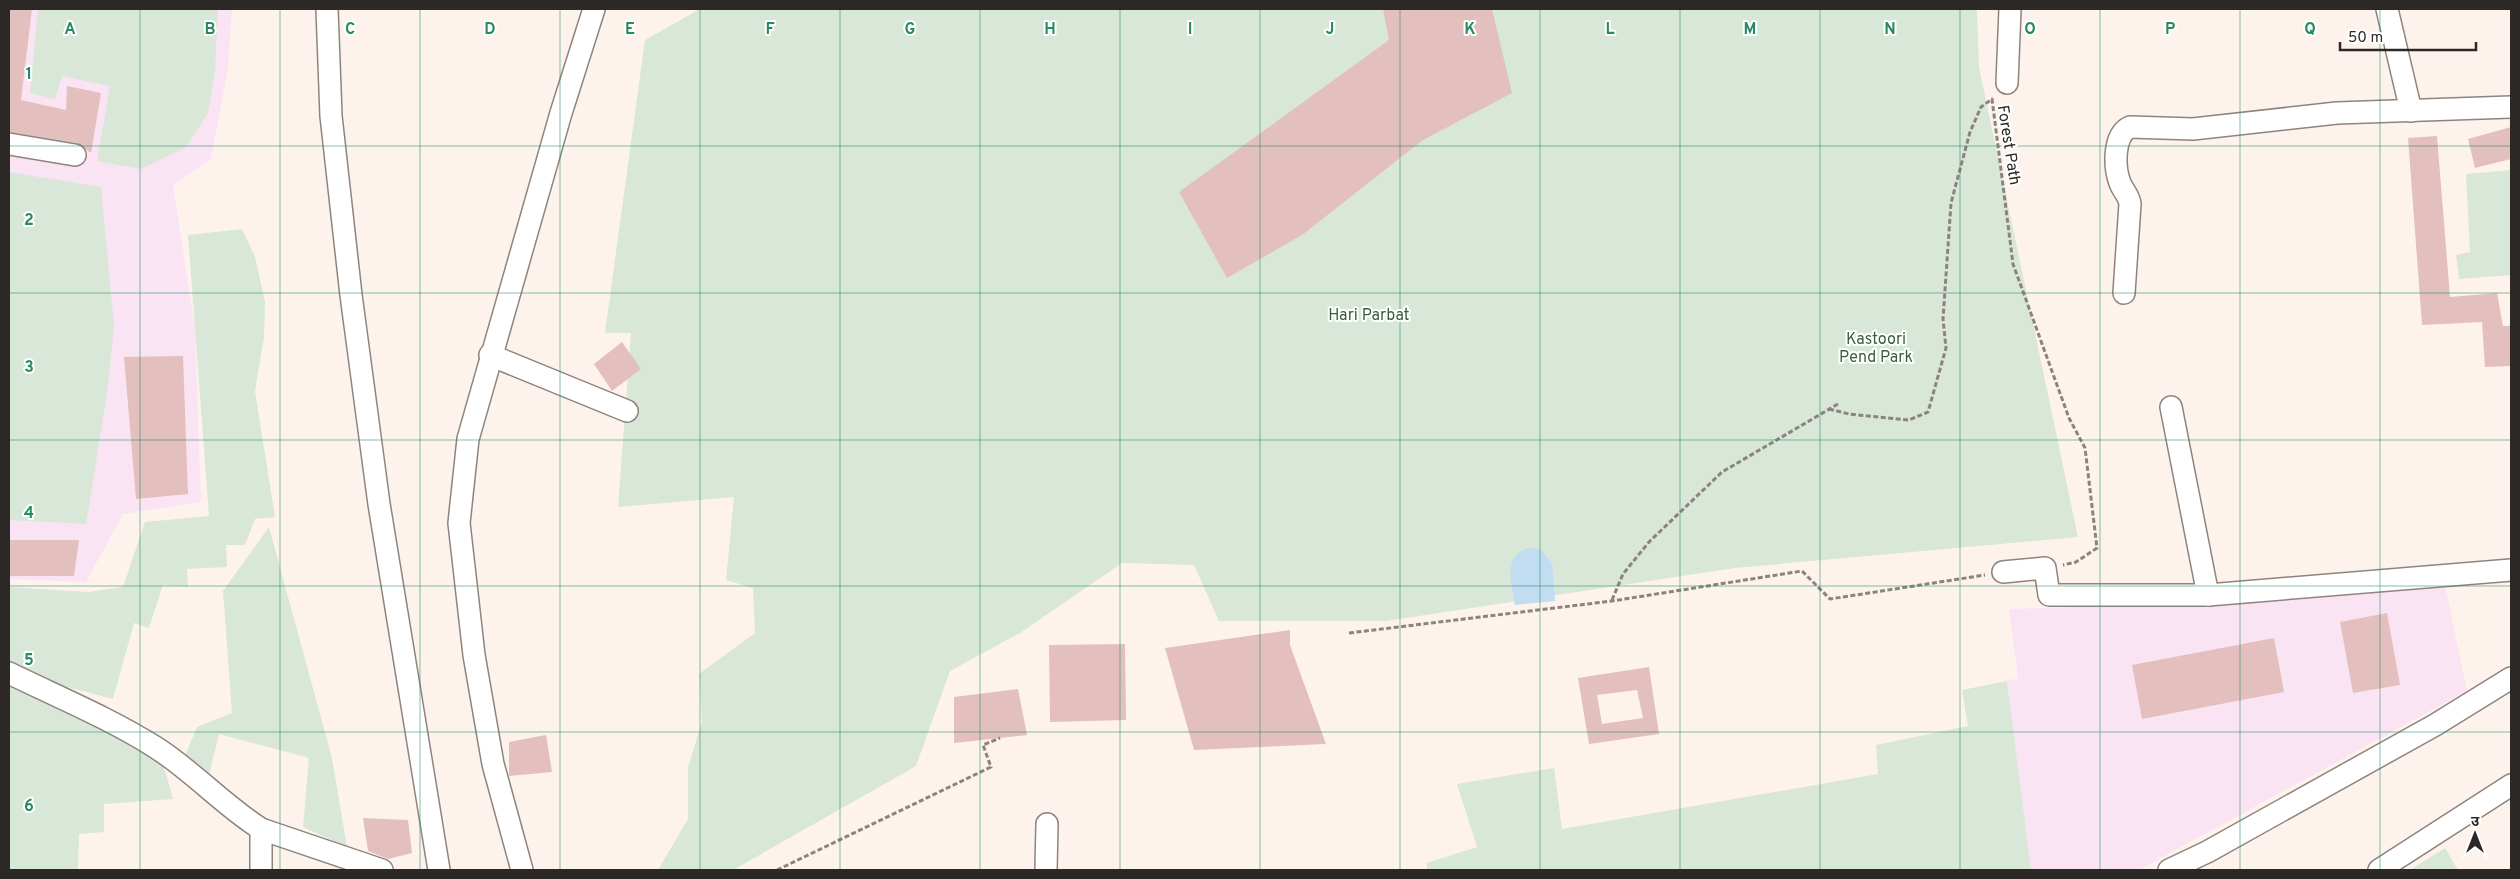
<svg xmlns="http://www.w3.org/2000/svg" width="2520" height="879" font-family="Overpass,'Noto Sans Devanagari',sans-serif">
<style>
.education{fill:#fae4f3}
.green{fill:#d8e7d8}
.water{fill:#c2dcf2}
.building{fill:#e3bfbd;fill-rule:evenodd}
.lines{fill:none;stroke-linecap:round;stroke-linejoin:round}
.minor-casing{stroke:#8d847e;stroke-width:24}
.path{stroke:#8b837f;stroke-width:3;stroke-dasharray:5 2.5;stroke-linecap:butt}
.minor{stroke:#fff;stroke-width:21}
.grid{fill:none;stroke:#268a64;stroke-width:1;stroke-opacity:0.55}
.labels{text-anchor:middle;stroke-width:4;stroke-linejoin:round;paint-order:stroke}
.street-label{font-size:16px;fill:#2c2825;stroke:#fff}
.park-label{font-size:16px;fill:#395e3a;stroke:#fff}
.grid-label{font-size:16px;text-anchor:middle;font-weight:bold;fill:#268a64;stroke:#fff;stroke-width:4;stroke-linejoin:round;paint-order:stroke}
</style>
<rect width="100%" height="100%" fill="#fef3ec"/>
<!-- education -->
<g class="education">
<polygon points="9,9 232,9 228,68 211,159 173,185 195,328 201,502 123,514 86,582 9,579"/>
<polygon points="2445,585 2467,691 2139,870 2031,870 2007,681 2018,678 2009,609 2226,602"/>
</g>
<!-- green -->
<g class="green">
<polygon points="38,9 218,9 215,71 208,113 186,147 141,169 97,161 110,86 62,76 55,99 30,93"/>
<polygon points="700,9 1977,9 1979,67 2078,537 1735,568 1386,621 1219,621 1194,565 1122,563 1020,633 950,671 916,766 733,870 658,870 688,819 688,767 702,722 699,674 755,633 753,588 726,580 734,497 618,507 631,333 605,333 645,40"/>
<polygon points="2511,170 2511,275 2459,279 2456,255 2470,252 2466,174"/>
<polygon points="9,172 101,187 114,326 107,394 86,524 9,520"/>
<polygon points="242,229 255,257 265,302 264,337 255,391 275,517 255,519 245,545 226,545 227,567 187,569 188,587 163,585 149,628 134,623 113,699 56,684 9,663 9,587 88,592 123,587 145,522 209,516 188,235"/>
<polygon points="269,527 332,758 347,847 303,827 309,758 219,734 209,775 185,756 197,727 232,713 223,591"/>
<polygon points="2007,681 2031,870 1427,870 1427,863 1477,847 1457,784 1554,768 1562,829 1878,774 1876,745 1968,726 1962,690"/>
<polygon points="9,685 108,731 163,764 173,799 104,804 104,832 79,834 78,870 9,870"/>
<polygon points="2445,848 2458,870 2410,870"/>
</g>
<!-- water -->
<path class="water" d="M1527,548l13,1 12,14 3,38 -40,4c-3,-21 -13,-48 12,-57z"/>
<!-- building -->
<g class="building">
<polygon points="9,9 32,9 21,100 66,110 67,86 101,93 91,153 77,143 9,132"/>
<polygon points="1383,9 1492,9 1512,93 1423,140 1302,235 1227,278 1179,192 1389,40"/>
<polygon points="2511,127 2511,159 2475,168 2468,139"/>
<polygon points="2437,136 2450,297 2497,293 2503,326 2511,326 2511,366 2485,367 2482,322 2422,325 2408,138"/>
<polygon points="622,342 641,369 612,391 594,364"/>
<polygon points="183,356 188,494 136,499 124,357"/>
<polygon points="9,540 79,540 74,576 9,576"/>
<polygon points="2387,613 2400,685 2353,693 2340,622"/>
<polygon points="1290,630 1290,645 1326,744 1194,750 1165,648"/>
<polygon points="2274,638 2284,692 2142,719 2132,665"/>
<polygon points="1125,644 1126,720 1050,722 1049,645"/>
<path d="M1649,667l10,67 -70,10 -11,-66zM1637,690l6,28 -41,6 -5,-29z"/>
<polygon points="1018,689 1027,735 954,743 954,697"/>
<polygon points="546,735 552,772 509,776 509,742"/>
<polygon points="363,818 408,820 412,853 388,859 368,851"/>
</g>
<g class="lines">
<!-- minor casing -->
<g class="minor-casing">
<g id="minor">
<polyline points="327,9 331,116 351,295 379,504 439,870"/>
<polyline points="2387,9 2411,111"/>
<polyline points="2007,83 2010,9"/>
<polyline points="9,144 75,155"/>
<path d="M2124,293l6,-89c-1,-9 -7,-13 -10,-21 -6,-16 -7,-48 10,-56l63,2 144,-16 174,-6"/>
<polyline points="490,355 627,411"/>
<polyline points="2171,407 2208,595"/>
<polyline points="2003,572 2045,568 2049,595 2208,595 2511,570"/>
<path d="M9,673c49,24 100,45 146,74 38,24 68,58 106,82l121,41"/>
<polyline points="261,829 261,870"/>
<polyline points="522,870 493,764 474,655 459,523 468,439 561,113 594,9"/>
<polyline points="1046,870 1047,824"/>
<polyline points="2169,870 2207,852 2435,725 2511,678"/>
<polyline points="2379,870 2511,785"/>
</g>
</g>
<!-- path -->
<g class="path">
<polyline points="1829,409 1849,414 1909,420 1928,412 1946,348 1943,319 1951,203 1970,132 1981,107 1992,99 2013,264 2069,418 2085,448 2097,548 2076,562 2063,565"/>
<polyline points="1612,600 1623,574 1649,542 1722,472 1838,404"/>
<polyline points="1349,633 1612,601 1802,571 1830,599 1985,575"/>
<polyline points="777,870 991,767 983,745 1000,738"/>
</g>
<!-- minor -->
<use href="#minor" class="minor"/>
</g>
<!-- grid -->
<path class="grid" d="M140,9v861M280,9v861M420,9v861M560,9v861M700,9v861M840,9v861M980,9v861M1120,9v861M1260,9v861M1400,9v861M1540,9v861M1680,9v861M1820,9v861M1960,9v861M2100,9v861M2240,9v861M2380,9v861M9,146h2502M9,293h2502M9,440h2502M9,586h2502M9,732h2502"/>
<g class="labels">
<!-- street labels -->
<g class="street-label">
<text transform="translate(2010 145) rotate(81)" y="6">Forest Path</text>
</g>
<!-- park labels -->
<g class="park-label">
<text x="1369" y="320">Hari Parbat</text>
<text x="1876" y="344">Kastoori<tspan x="1876" dy="18">Pend Park</tspan></text>
</g>
</g>
<g class="grid-label">
<text x="70" y="34">A</text>
<text x="210" y="34">B</text>
<text x="350" y="34">C</text>
<text x="490" y="34">D</text>
<text x="630" y="34">E</text>
<text x="770" y="34">F</text>
<text x="910" y="34">G</text>
<text x="1050" y="34">H</text>
<text x="1190" y="34">I</text>
<text x="1330" y="34">J</text>
<text x="1470" y="34">K</text>
<text x="1610" y="34">L</text>
<text x="1750" y="34">M</text>
<text x="1890" y="34">N</text>
<text x="2030" y="34">O</text>
<text x="2170" y="34">P</text>
<text x="2310" y="34">Q</text>
<text x="29" y="79">1</text>
<text x="29" y="225">2</text>
<text x="29" y="372">3</text>
<text x="29" y="518">4</text>
<text x="29" y="665">5</text>
<text x="29" y="811">6</text>
</g>
<!-- border -->
<rect width="2520" height="879" fill="none" stroke="#2c2825" stroke-width="20"/>
<!-- north arrow -->
<g transform="translate(2475 834)" stroke="#ffffff" stroke-width="4" paint-order="stroke">
<path d="M0-4L9 19L0 12L-9 19Z" fill="#2c2825"/>
<text y="-8" font-size="14" font-weight="bold" text-anchor="middle" fill="#2c2825">उ</text>
</g>
<!-- scale -->
<path d="M2340 42v8h136v-8" fill="none" stroke="#2c2825" stroke-width="2.5"/>
<text x="2348" y="42" font-size="15" fill="#2c2825" stroke="#ffffff" stroke-width="4" paint-order="stroke">50 m</text>
</svg>
